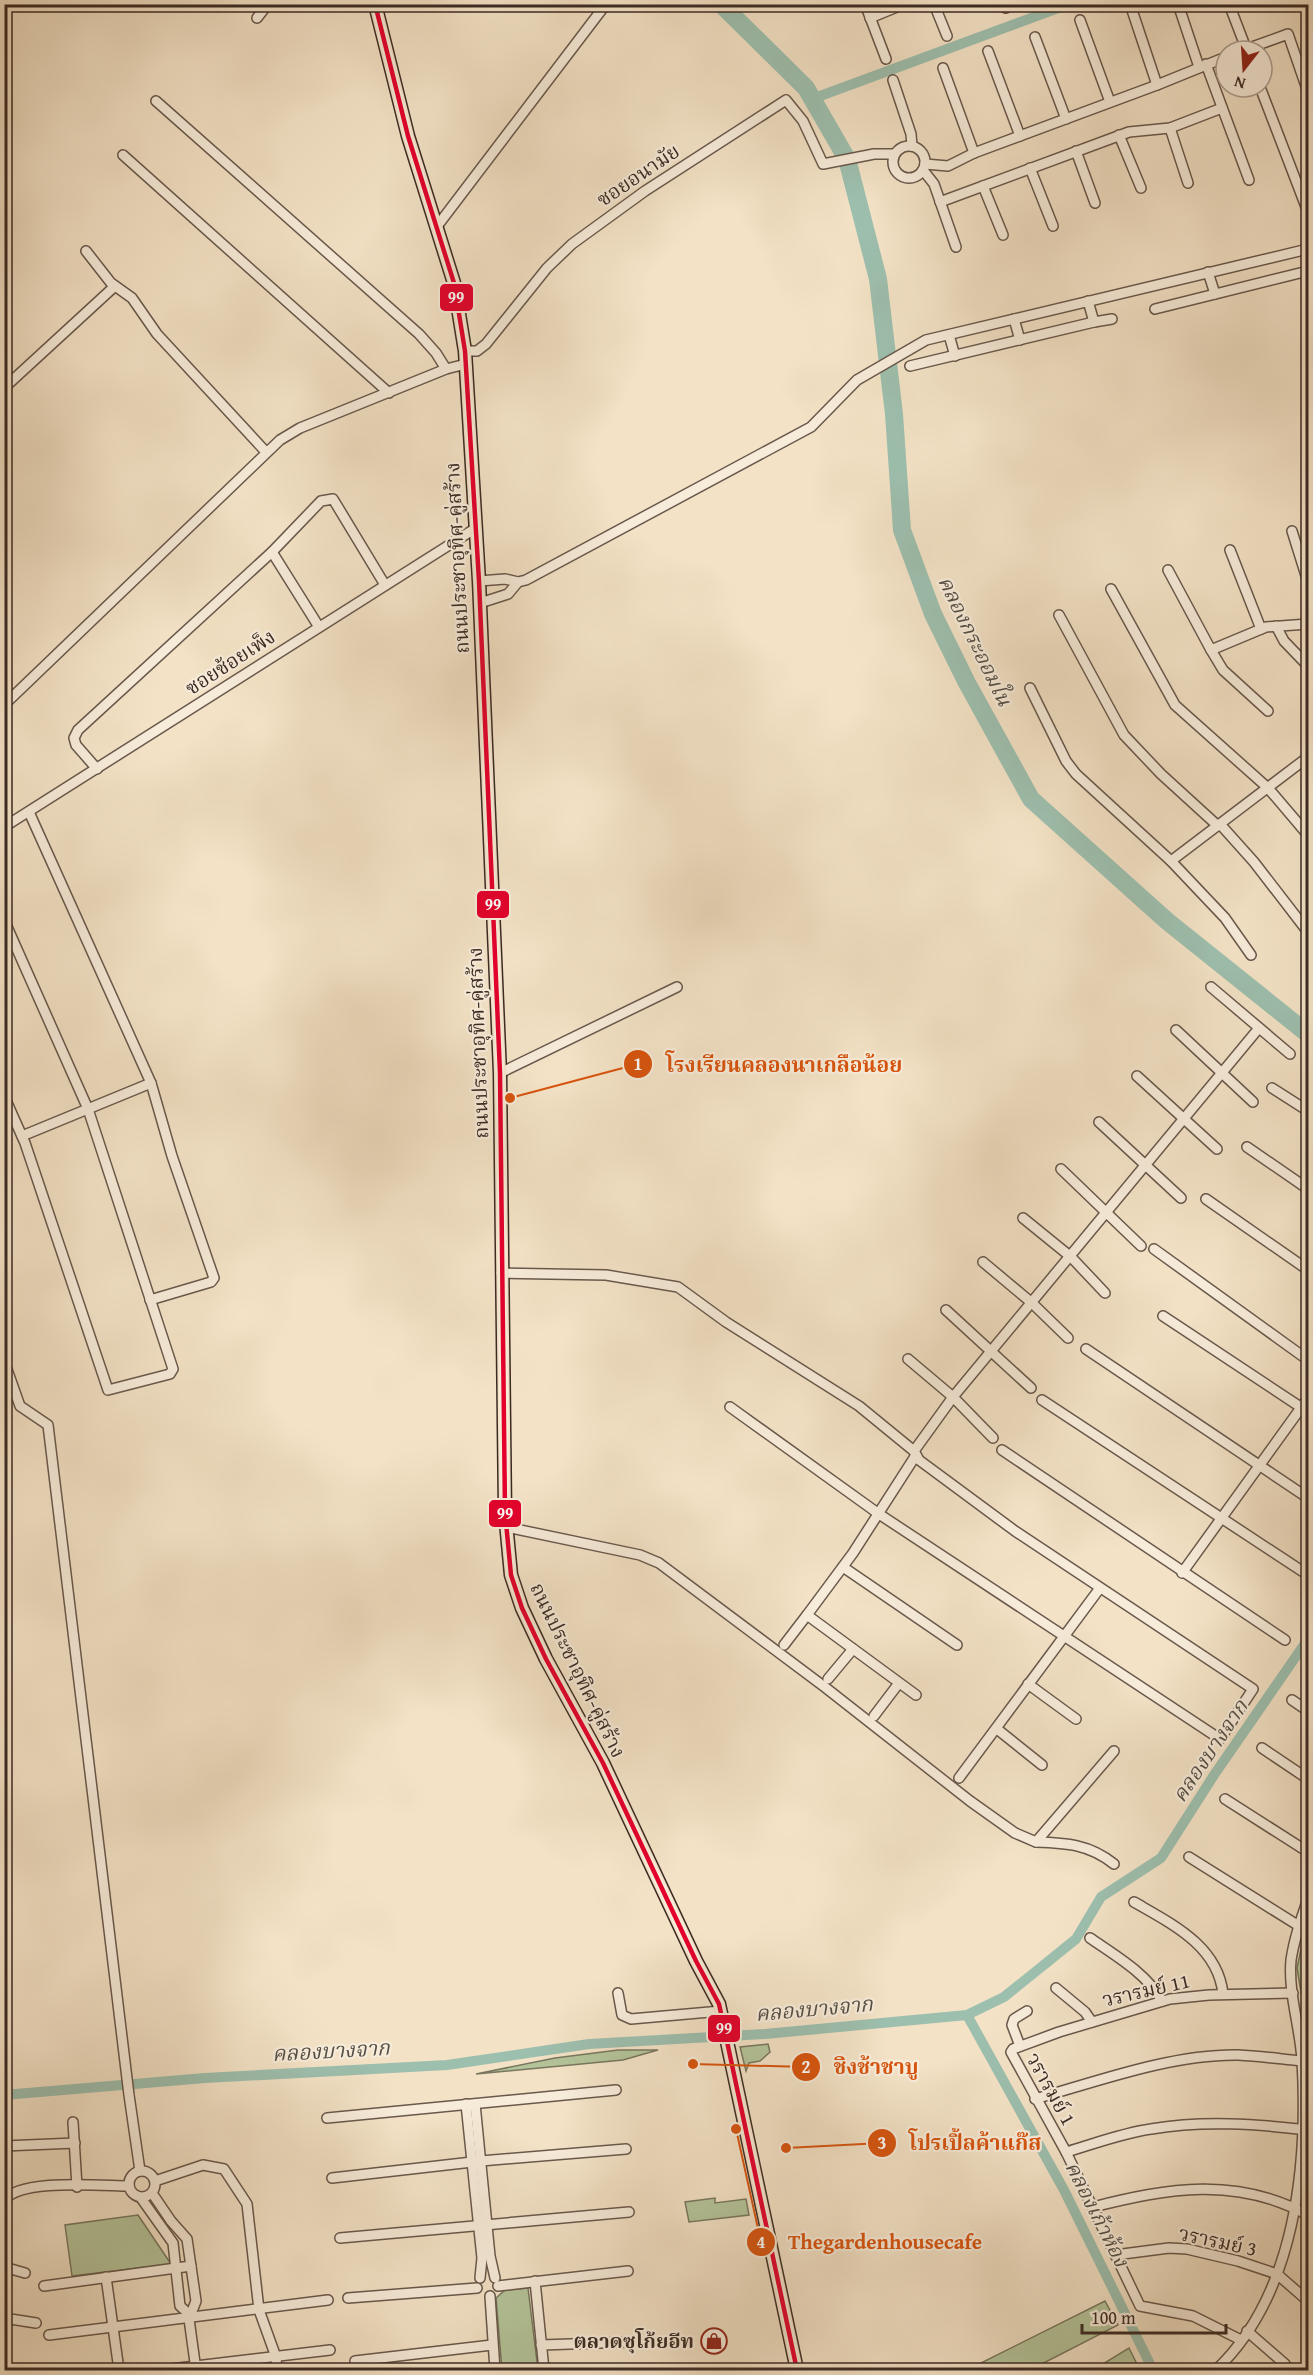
<svg xmlns="http://www.w3.org/2000/svg" width="1313" height="2375" font-family="'Gentium Book Plus','Noto Serif Thai',serif">
<style>
.green{fill:#b4c49a;stroke:#78775f;stroke-width:1.5}
.lines{fill:none;stroke-linecap:round;stroke-linejoin:round}
.canal{stroke:#9dbfae;stroke-width:10}
.river{stroke:#9dbfae;stroke-width:18}
.minor-casing{stroke:#69584c;stroke-width:12}
.major-casing{stroke:#3b2a24;stroke-width:15}
.minor{stroke:#f7ecda;stroke-width:9}
.major{stroke:#f3e2c6;stroke-width:12}
.bus-1-casing{stroke:#f7ecda;stroke-width:9}
.bus-1{stroke:#e4002b;stroke-width:4.5}
.labels{text-anchor:middle;stroke-width:4.5;stroke-linejoin:round;paint-order:stroke}
.street-label{font-size:20px;fill:#3b2a24;stroke:#f7ecda}
.poi-label{font-size:20px;font-weight:bold;fill:#3b2a24;stroke:#f7ecda;text-anchor:end}
.water-label{font-size:21px;font-style:italic;fill:#544f46;stroke:#f7ecda}
.leader{fill:none;stroke:#d7540e;stroke-width:2}
.callout-dot{fill:#d7540e;stroke:#f7ecda;stroke-width:2}
.mark-label{font-size:18px;text-anchor:middle;font-weight:bold;fill:#fff}
.callout-label{font-size:21px;text-anchor:middle;font-weight:bold;fill:#d7540e;stroke:#f7ecda;stroke-width:4.5;stroke-linejoin:round;paint-order:stroke}
.line-badge{stroke:#f7ecda;stroke-width:2}
.badge-label{font-size:16px;text-anchor:middle;font-weight:bold;fill:#fff}
</style>
<rect width="100%" height="100%" fill="#f3e2c6"/>
<filter id="stains"><feTurbulence type="fractalNoise" baseFrequency=".00333" numOctaves="4"/><feColorMatrix values="0 0 0 0 .2 0 0 0 0 .09 0 0 0 0 .02 0 0 0 .5 -.17"/></filter>
<radialGradient id="worn" r=".72"><stop offset=".6" stop-color="#630" stop-opacity="0"/><stop offset="1" stop-color="#630" stop-opacity=".3"/></radialGradient>
<!-- green -->
<g class="green">
<polygon points="1308,1916 1308,2073 1305,2017 1297,1968"/>
<polygon points="768,2044 770,2052 760,2061 749,2063 746,2071 740,2047"/>
<polygon points="618,2050 658,2050 623,2060 476,2074 555,2058"/>
<polygon points="715,2198 715,2203 746,2199 749,2215 689,2222 685,2202"/>
<polygon points="138,2215 171,2264 72,2276 65,2225"/>
<polygon points="528,2288 538,2370 502,2370 496,2298 505,2290"/>
<polygon points="1105,2301 1118,2325 1030,2370 967,2370"/>
<polygon points="1129,2348 1140,2370 1093,2370"/>
</g>
<g class="lines">
<!-- canal -->
<g class="canal">
<polyline points="812,99 1069,4"/>
<polyline points="967,2015 1064,2190 1153,2370"/>
<polyline points="4,2095 205,2078 447,2065 589,2044 765,2034 967,2015 1004,1997 1076,1939 1101,1897 1161,1858 1214,1775 1308,1639"/>
</g>
<!-- river -->
<polyline class="river" points="721,4 806,88 847,159 878,279 894,414 902,530 933,614 967,683 1031,799 1167,921 1308,1034"/>
<!-- minor casing -->
<g class="minor-casing">
<g id="minor">
<polyline points="865,4 886,59"/>
<polyline points="934,4 947,36"/>
<polyline points="1005,4 1006,8"/>
<polyline points="1130,4 1157,85 1226,57"/>
<polyline points="1178,4 1199,67"/>
<polyline points="1229,4 1247,51"/>
<polyline points="257,18 268,4"/>
<polyline points="870,18 904,4"/>
<polyline points="1080,20 1110,102"/>
<polyline points="1035,37 1066,119"/>
<polyline points="988,51 1020,136"/>
<polyline points="1241,51 1288,34 1308,92"/>
<polyline points="1206,64 1249,180"/>
<polyline points="943,68 974,153"/>
<polyline points="893,80 911,134 912,146"/>
<polyline points="1260,87 1308,212"/>
<polyline points="156,101 419,334 436,353 446,369"/>
<polyline points="1170,128 1188,183"/>
<polyline points="1119,135 1141,188"/>
<circle cx="909" cy="162" r="16"/>
<polyline points="1076,151 1095,203"/>
<polyline points="123,155 389,393"/>
<polyline points="925,164 948,166 974,153 1157,85"/>
<polyline points="1030,168 1053,226"/>
<polyline points="923,170 934,184 956,247"/>
<polyline points="983,186 1003,235"/>
<polyline points="940,202 1129,132 1170,128 1222,108"/>
<polyline points="438,225 606,4"/>
<polyline points="86,251 111,283 132,298 157,334 266,452"/>
<polyline points="1208,272 1215,294"/>
<polyline points="1088,301 1094,322 1112,319"/>
<polyline points="1155,309 1308,271"/>
<polyline points="1014,319 1020,340"/>
<polyline points="949,335 955,356"/>
<polyline points="465,351 477,351 486,344 547,268 572,244 645,191 786,100 803,121 823,164 874,154 894,154"/>
<polyline points="910,366 1094,322"/>
<polyline points="4,388 115,286"/>
<polyline points="1292,531 1308,582"/>
<polyline points="1230,550 1261,629"/>
<polyline points="272,552 319,627"/>
<polyline points="1168,570 1211,650"/>
<polyline points="479,581 505,579 518,582 526,580 811,427 857,380 926,340 1308,249"/>
<polyline points="1111,589 1175,705 1268,788 1308,835"/>
<polyline points="480,603 508,594 518,582"/>
<polyline points="1059,615 1124,735 1161,774 1218,826"/>
<polyline points="1276,626 1284,641 1308,666"/>
<polyline points="1030,688 1066,761 1076,774 1171,861"/>
<polyline points="4,705 280,440 300,428 446,369 466,364"/>
<polyline points="1268,711 1223,670 1211,650 1266,627 1308,624"/>
<polyline points="97,769 76,745 74,738 78,730 272,552 321,501 333,499 385,585"/>
<polyline points="29,812 151,1083 172,1156 214,1278 211,1282 150,1300"/>
<polyline points="1220,824 1254,862 1308,932"/>
<polyline points="4,827 476,528"/>
<polyline points="4,920 88,1109 173,1369 170,1374 108,1390 25,1143 4,1096"/>
<polyline points="1251,955 1225,918 1171,861 1308,757"/>
<polyline points="1211,987 1290,1054"/>
<polyline points="1176,1030 1253,1102"/>
<polyline points="500,1073 677,987"/>
<polyline points="1137,1076 1217,1149"/>
<polyline points="1272,1088 1308,1111"/>
<polyline points="1099,1122 1181,1198"/>
<polyline points="22,1136 151,1083"/>
<polyline points="1247,1147 1308,1189"/>
<polyline points="1061,1169 1141,1246"/>
<polyline points="1206,1199 1308,1270"/>
<polyline points="1023,1218 1071,1257 1105,1293"/>
<polyline points="1154,1249 1308,1360"/>
<polyline points="983,1262 1032,1303 1068,1338"/>
<polyline points="501,1273 606,1275 678,1287 726,1322 859,1406 914,1451 919,1460 1015,1531 1253,1689 1220,1739 879,1514 730,1407"/>
<polyline points="946,1310 1031,1388"/>
<polyline points="1163,1316 1308,1412"/>
<polyline points="1086,1349 1308,1498"/>
<polyline points="908,1359 953,1397 993,1438"/>
<polyline points="4,1361 20,1406 48,1425 129,2095 140,2171"/>
<polyline points="1042,1400 1308,1575"/>
<polyline points="1002,1450 1285,1640"/>
<polyline points="914,1451 953,1397 1259,1028"/>
<polyline points="506,1527 640,1555 659,1563 826,1688 970,1801 1015,1833 1036,1842 1114,1751"/>
<polyline points="843,1567 957,1645"/>
<polyline points="1182,1573 1308,1398"/>
<polyline points="784,1645 807,1615"/>
<polyline points="828,1679 853,1649"/>
<polyline points="1028,1684 1076,1719"/>
<polyline points="916,1695 807,1615 853,1553 916,1455"/>
<polyline points="1292,1700 1308,1711"/>
<polyline points="874,1716 899,1683"/>
<polyline points="997,1729 1042,1765"/>
<polyline points="1262,1748 1308,1779"/>
<polyline points="959,1778 1100,1588"/>
<polyline points="1225,1799 1308,1852"/>
<path d="M1036,1842c30,1 53,2 78,22"/>
<polyline points="1189,1857 1299,1926"/>
<path d="M1134,1902c38,22 84,44 89,92"/>
<path d="M1090,1938c26,18 56,35 72,63"/>
<polyline points="1056,1988 1085,2012 1092,2022"/>
<polyline points="618,1993 622,2015 631,2019 721,2011"/>
<polyline points="1020,2046 1012,2025 1014,2019 1027,2011"/>
<path d="M1035,2099c63,-18 137,-45 203,-44 21,1 43,4 64,6"/>
<polyline points="466,2104 482,2258 480,2278"/>
<polyline points="475,2104 490,2256 495,2278"/>
<polyline points="327,2118 616,2090"/>
<polyline points="73,2122 77,2187"/>
<polyline points="4,2146 75,2143"/>
<path d="M1066,2152c28,-8 56,-19 85,-23 53,-9 105,-5 157,1"/>
<circle cx="142" cy="2184" r="13"/>
<polyline points="332,2178 481,2161 626,2149"/>
<polyline points="155,2181 203,2165 224,2169 247,2204 259,2310 276,2357 277,2370"/>
<polyline points="152,2193 171,2221 187,2239 196,2301 189,2319 196,2370"/>
<polyline points="141,2198 173,2243 180,2306 189,2314"/>
<path d="M4,2201c14,-23 99,-15 125,-15"/>
<path d="M1093,2207c75,-19 143,-31 215,8"/>
<polyline points="340,2238 629,2212"/>
<polyline points="1115,2255 1169,2248 1187,2249 1238,2261 1277,2274 1308,2301"/>
<polyline points="4,2267 25,2273"/>
<polyline points="106,2277 119,2370"/>
<polyline points="535,2281 544,2370"/>
<polyline points="44,2286 191,2266"/>
<polyline points="498,2286 628,2271"/>
<polyline points="490,2296 495,2370"/>
<polyline points="348,2298 477,2288"/>
<polyline points="4,2318 36,2323"/>
<polyline points="1247,2331 1285,2364"/>
<polyline points="49,2335 328,2300"/>
<polyline points="1241,2340 1193,2316 1140,2306 1066,2152 1011,2052 1013,2049 1059,2032 1170,1999 1209,1995 1293,1993"/>
<polyline points="541,2345 630,2342"/>
<polyline points="355,2361 492,2345"/>
<polyline points="162,2370 330,2350"/>
<path d="M1216,2370c80,-76 92,-206 86,-310 -2,-33 -14,-67 -11,-100 3,-21 10,-41 17,-61"/>
</g>
</g>
<!-- major casing -->
<g class="major-casing">
<polyline id="major" points="375,4 408,136 454,283 465,351 479,581 500,1073 505,1512 511,1575 522,1608 546,1659 603,1763 696,1961 719,2004 797,2370"/>
</g>
<!-- minor -->
<use href="#minor" class="minor"/>
<!-- major -->
<use href="#major" class="major"/>
<!-- bus-1 casing -->
<g class="bus-1-casing">
<polyline id="bus-1" points="375,4 408,136 454,283 465,351 479,581 500,1073 505,1512 511,1575 522,1608 546,1659 603,1763 696,1961 719,2004 797,2370"/>
</g>
<!-- bus-1 -->
<use href="#bus-1" class="bus-1"/>
</g>
<!-- icons -->
<defs>
<g id="shop-ring" transform="scale(1.35)"><circle r="9.5" fill="#f7ecda" stroke="#8f2418" stroke-width="1.5"/><path d="M-5-2.5h2.3a2.7 3.5 0 0 1 5.4 0H5L5.5 6h-11ZM-1.5-2.5h3a1.5 2.3 0 0 0-3 0Z" fill="#8f2418"/></g>
</defs>
<g fill-rule="evenodd">
<use href="#shop-ring" x="714" y="2341"/>
</g>
<g class="labels">
<!-- street labels -->
<g class="street-label">
<text transform="translate(638 175) rotate(-34)" y="7">ซอยอนามัย</text>
<text transform="translate(457 558) rotate(-93)" y="7">ถนนประชาอุทิศ-คู่สร้าง</text>
<text transform="translate(230 662) rotate(-33)" y="7">ซอยช้อยเพ็ง</text>
<text transform="translate(478 1043) rotate(-92)" y="7">ถนนประชาอุทิศ-คู่สร้าง</text>
<text transform="translate(578 1670) rotate(64)" y="7">ถนนประชาอุทิศ-คู่สร้าง</text>
<text transform="translate(1146 1990) rotate(-13)" y="7">วรารมย์ 11</text>
<text transform="translate(1051 2089) rotate(61)" y="7">วรารมย์ 1</text>
<text transform="translate(1218 2241) rotate(12)" y="7">วรารมย์ 3</text>
</g>
<!-- poi labels -->
<g class="poi-label">
<text x="694" y="2348">ตลาดซุโก้ยอีท</text>
</g>
<!-- water labels -->
<g class="water-label">
<text transform="translate(975 641) rotate(64)" y="7">คลองกระออมใน</text>
<text transform="translate(1210 1751) rotate(-56)" y="7">คลองบางจาก</text>
<text transform="translate(814 2009) rotate(-5)" y="7">คลองบางจาก</text>
<text transform="translate(331 2051) rotate(-3)" y="7">คลองบางจาก</text>
<text transform="translate(1097 2214) rotate(63)" y="7">คลองเก้าห้อง</text>
</g>
</g>
<!-- callouts -->
<path class="leader" d="M510 1098L638 1064M693 2064L806 2067M786 2148L882 2143M736 2129L761 2242"/>
<g class="callout-dot">
<circle cx="510" cy="1098" r="6"/>
<circle cx="693" cy="2064" r="6"/>
<circle cx="786" cy="2148" r="6"/>
<circle cx="736" cy="2129" r="6"/>
<circle cx="638" cy="1064" r="15"/>
<circle cx="806" cy="2067" r="15"/>
<circle cx="882" cy="2143" r="15"/>
<circle cx="761" cy="2242" r="15"/>
</g>
<g class="mark-label">
<text x="638" y="1070">1</text>
<text x="806" y="2073">2</text>
<text x="882" y="2149">3</text>
<text x="761" y="2248">4</text>
</g>
<g class="callout-label">
<text x="784" y="1072">โรงเรียนคลองนาเกลือน้อย</text>
<text x="876" y="2074">ชิงช้าชาบู</text>
<text x="975" y="2150">โปรเปิ้ลค้าแก๊ส</text>
<text x="885" y="2249">Thegardenhousecafe</text>
</g>
<g class="line-badge">
<rect x="439" y="283" width="35" height="29" rx="6" fill="#e4002b"/>
<rect x="476" y="890" width="34" height="29" rx="6" fill="#e4002b"/>
<rect x="488" y="1499" width="34" height="29" rx="6" fill="#e4002b"/>
<rect x="707" y="2014" width="34" height="29" rx="6" fill="#e4002b"/>
</g>
<g class="badge-label">
<text x="456" y="303">99</text>
<text x="493" y="910">99</text>
<text x="505" y="1519">99</text>
<text x="724" y="2034">99</text>
</g>
<!-- margin -->
<rect width="1313" height="2375" fill="none" stroke="#f3e2c6" stroke-width="24"/>
<rect x="6" y="6" width="1301" height="2363" fill="none" stroke="#3b2a24" stroke-width="3"/>
<rect x="12" y="12" width="1289" height="2351" fill="none" stroke="#3b2a24" stroke-width="1.5"/>
<!-- north arrow -->
<g transform="translate(1244 69) rotate(197)"><circle r="28" fill="#f7ecda" stroke="#ac9e91" stroke-width="1.5"/>
<path d="M0-4.5L10 22L0 15L-10 22Z" fill="#8f2418"/>
<text y="-9" font-size="16" font-weight="bold" text-anchor="middle" fill="#3b2a24">N</text>
</g>
<!-- scale -->
<path d="M1082 2324v9h144v-9" fill="none" stroke="#3b2a24" stroke-width="3"/>
<text x="1091" y="2324" font-size="18" fill="#3b2a24" stroke="#f7ecda" stroke-width="4.5" paint-order="stroke">100 m</text>
<rect width="100%" height="100%" filter="url(#stains)"/>
<rect width="100%" height="100%" fill="url(#worn)"/>
</svg>
